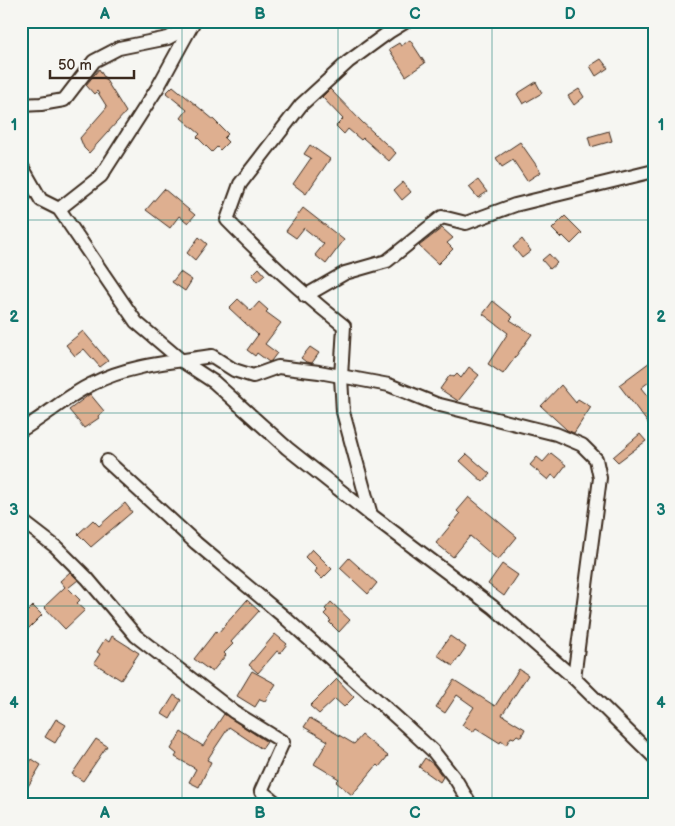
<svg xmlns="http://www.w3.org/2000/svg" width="675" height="826" font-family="'Balsamiq Sans',sans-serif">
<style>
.building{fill:#deaf90;stroke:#3b2a1e}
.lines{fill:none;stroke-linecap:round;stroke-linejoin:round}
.street-casing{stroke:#3b2a1e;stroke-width:16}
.street{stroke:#f6f6f2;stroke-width:12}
.grid{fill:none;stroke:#0f766e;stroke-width:1;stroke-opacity:0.55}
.neatline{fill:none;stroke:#0f766e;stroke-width:2}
.grid-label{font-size:16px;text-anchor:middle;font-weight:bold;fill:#0f766e}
</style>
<rect width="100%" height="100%" fill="#f6f6f2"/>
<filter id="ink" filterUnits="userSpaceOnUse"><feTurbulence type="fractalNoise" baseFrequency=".02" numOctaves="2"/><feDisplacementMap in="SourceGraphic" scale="10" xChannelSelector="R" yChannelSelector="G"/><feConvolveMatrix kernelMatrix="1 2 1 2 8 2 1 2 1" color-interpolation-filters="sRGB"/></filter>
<g filter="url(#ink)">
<!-- building -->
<g class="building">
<polygon points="410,40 425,63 406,76 389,49 399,43 401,46"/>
<polygon points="601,59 608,68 596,76 590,66"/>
<polygon points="99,69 126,112 89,153 84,148 80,138 107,107 97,91 94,94 86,85"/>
<polygon points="536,82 542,93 523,104 517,94"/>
<polygon points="173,86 214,120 228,134 224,138 228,142 220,150 217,147 212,152 197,137 200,134 181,118 187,110 166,93"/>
<polygon points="330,89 362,122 396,153 389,161 363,138 361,140 348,129 344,134 336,126 343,119 322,97"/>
<polygon points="579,89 584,97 574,105 568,96"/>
<polygon points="609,131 612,141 591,147 588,137"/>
<polygon points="520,142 541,172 527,181 513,160 502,167 496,158"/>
<polygon points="310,145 330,159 306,194 293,184 311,158 304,154"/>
<polygon points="478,180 487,192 478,198 469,187"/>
<polygon points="403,182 411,192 402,200 394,190"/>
<polygon points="164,189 195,215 188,223 179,216 170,228 146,210"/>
<polygon points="303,208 344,240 326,264 315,255 324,244 304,228 296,238 286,231"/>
<polygon points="565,216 582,233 571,244 563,236 561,238 552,229"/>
<polygon points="442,228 453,238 447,243 453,249 438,264 419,246"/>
<polygon points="199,237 207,244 195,260 187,253"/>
<polygon points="522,239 531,251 522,258 513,247"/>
<polygon points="549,254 557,263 550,269 542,260"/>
<polygon points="259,268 265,275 257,282 252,275"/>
<polygon points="180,272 192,280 185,291 172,282"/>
<polygon points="238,299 251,311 259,302 268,310 266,312 281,323 265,344 277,353 271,361 269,362 257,353 255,356 247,350 258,335 229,308"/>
<polygon points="493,301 513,317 510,320 532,334 503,374 488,364 508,333 483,314"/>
<polygon points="83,331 108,361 100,367 84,349 75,356 66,345"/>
<polygon points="310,347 319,353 312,363 306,362 301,358"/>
<polygon points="654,359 654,378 641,388 654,404 654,431 619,385"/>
<polygon points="469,367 479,375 458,401 440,389 450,375 454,377 457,374 461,378"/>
<polygon points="561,385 576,403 578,399 591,407 574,433 567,430 541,406"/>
<polygon points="90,394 104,411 98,416 99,418 84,428 69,410"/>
<polygon points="640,434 646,441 618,462 613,457"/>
<polygon points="551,453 566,465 556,478 552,475 548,480 530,465 537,457 543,462"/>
<polygon points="467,454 490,474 483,482 460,461"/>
<polygon points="469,497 517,537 498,560 470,536 453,557 436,543 460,514 457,511"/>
<polygon points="125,503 132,512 91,547 78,534 93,520 99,526"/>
<polygon points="312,549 332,569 322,579 315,572 317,569 305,557"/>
<polygon points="349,558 377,583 368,594 340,568"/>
<polygon points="502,564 518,575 504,596 488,584"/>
<polygon points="70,572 78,580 68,588 80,600 77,603 85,610 65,629 44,607 65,587 60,581"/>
<polygon points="247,600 259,611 231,642 233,644 224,653 226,655 212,672 194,659 216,631 218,633"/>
<polygon points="331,602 350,620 339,632 329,622 331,621 324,614 327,611 325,609"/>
<polygon points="33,606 42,615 21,636 21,618"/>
<polygon points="275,634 287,644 280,653 277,651 258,673 249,665"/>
<polygon points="112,636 139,653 121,680 94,663 100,654 97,652 105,639 109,642"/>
<polygon points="450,636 466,647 453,666 437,655"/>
<polygon points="519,669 528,675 502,715 525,729 521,737 517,735 514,738 511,737 506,745 501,741 500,743 476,728 473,732 462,725 474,707 457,695 445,713 436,707 454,680 495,706"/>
<polygon points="252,671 276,684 265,701 260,699 255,707 237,696"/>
<polygon points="337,679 354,697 344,707 335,699 319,714 310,706"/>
<polygon points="174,695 181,700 170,719 162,714"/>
<polygon points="224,714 267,742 262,749 229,727 207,760 211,762 199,787 189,782 196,769 175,757 177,754 171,749 181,732 203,746"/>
<polygon points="310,718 354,744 362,735 388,756 379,767 377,765 352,795 336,782 339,779 314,764 328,741 304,727"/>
<polygon points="56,719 66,725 55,743 45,737"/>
<polygon points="96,739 107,746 83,781 72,774"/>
<polygon points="425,758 433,764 443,777 440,782 419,767"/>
<polygon points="32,759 41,765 27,788 21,784 21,777"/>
</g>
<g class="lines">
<!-- street casing -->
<g class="street-casing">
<g id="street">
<polyline points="21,105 41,104 64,100 94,61 119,48 168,38 192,25"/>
<polyline points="21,165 41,200 59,209 136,322 182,361 214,382 287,448 371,515 493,607 574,678 654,757"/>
<polyline points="59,209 101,176 158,87 192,25"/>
<polyline points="305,296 345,273 387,261 442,217 466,223 515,205 654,171"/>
<path d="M21,430c25,-14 46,-34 71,-46 36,-19 80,-22 120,-28l22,14 19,6 25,-9 41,5 70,13 47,19 120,30 26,11 14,14 4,19 -26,200"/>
<polyline points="107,461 196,543 283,616 406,726 433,751 456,780 471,805"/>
<path d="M371,515l-28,-103 -2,-35 3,-51c-42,-33 -80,-68 -117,-106l13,-36 61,-79 47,-43 41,-30 18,-11"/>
<polyline points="21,520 56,547 87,578 136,636 234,712 283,742 261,791 279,805"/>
</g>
</g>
<!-- street -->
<use href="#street" class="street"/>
</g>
</g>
<!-- grid -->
<path class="grid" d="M182,21v784M338,21v784M492,21v784M21,220h633M21,413h633M21,606h633"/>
<!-- margin -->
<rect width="675" height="826" fill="none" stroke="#f6f6f2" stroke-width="55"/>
<!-- scale -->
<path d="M50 70v8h84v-8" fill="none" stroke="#3b2a1e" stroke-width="2.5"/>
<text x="58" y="70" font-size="15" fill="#3b2a1e" stroke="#f6f6f2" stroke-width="4" paint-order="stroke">50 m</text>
<rect x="28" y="28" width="620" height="770" class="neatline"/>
<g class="grid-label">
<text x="105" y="19">A</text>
<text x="260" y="19">B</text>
<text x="415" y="19">C</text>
<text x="570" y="19">D</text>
<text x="14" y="130">1</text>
<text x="661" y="130">1</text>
<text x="14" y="322">2</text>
<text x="661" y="322">2</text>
<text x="14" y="515">3</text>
<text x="661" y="515">3</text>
<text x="14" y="708">4</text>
<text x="661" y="708">4</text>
<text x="105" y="818">A</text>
<text x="260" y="818">B</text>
<text x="415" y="818">C</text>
<text x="570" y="818">D</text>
</g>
</svg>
